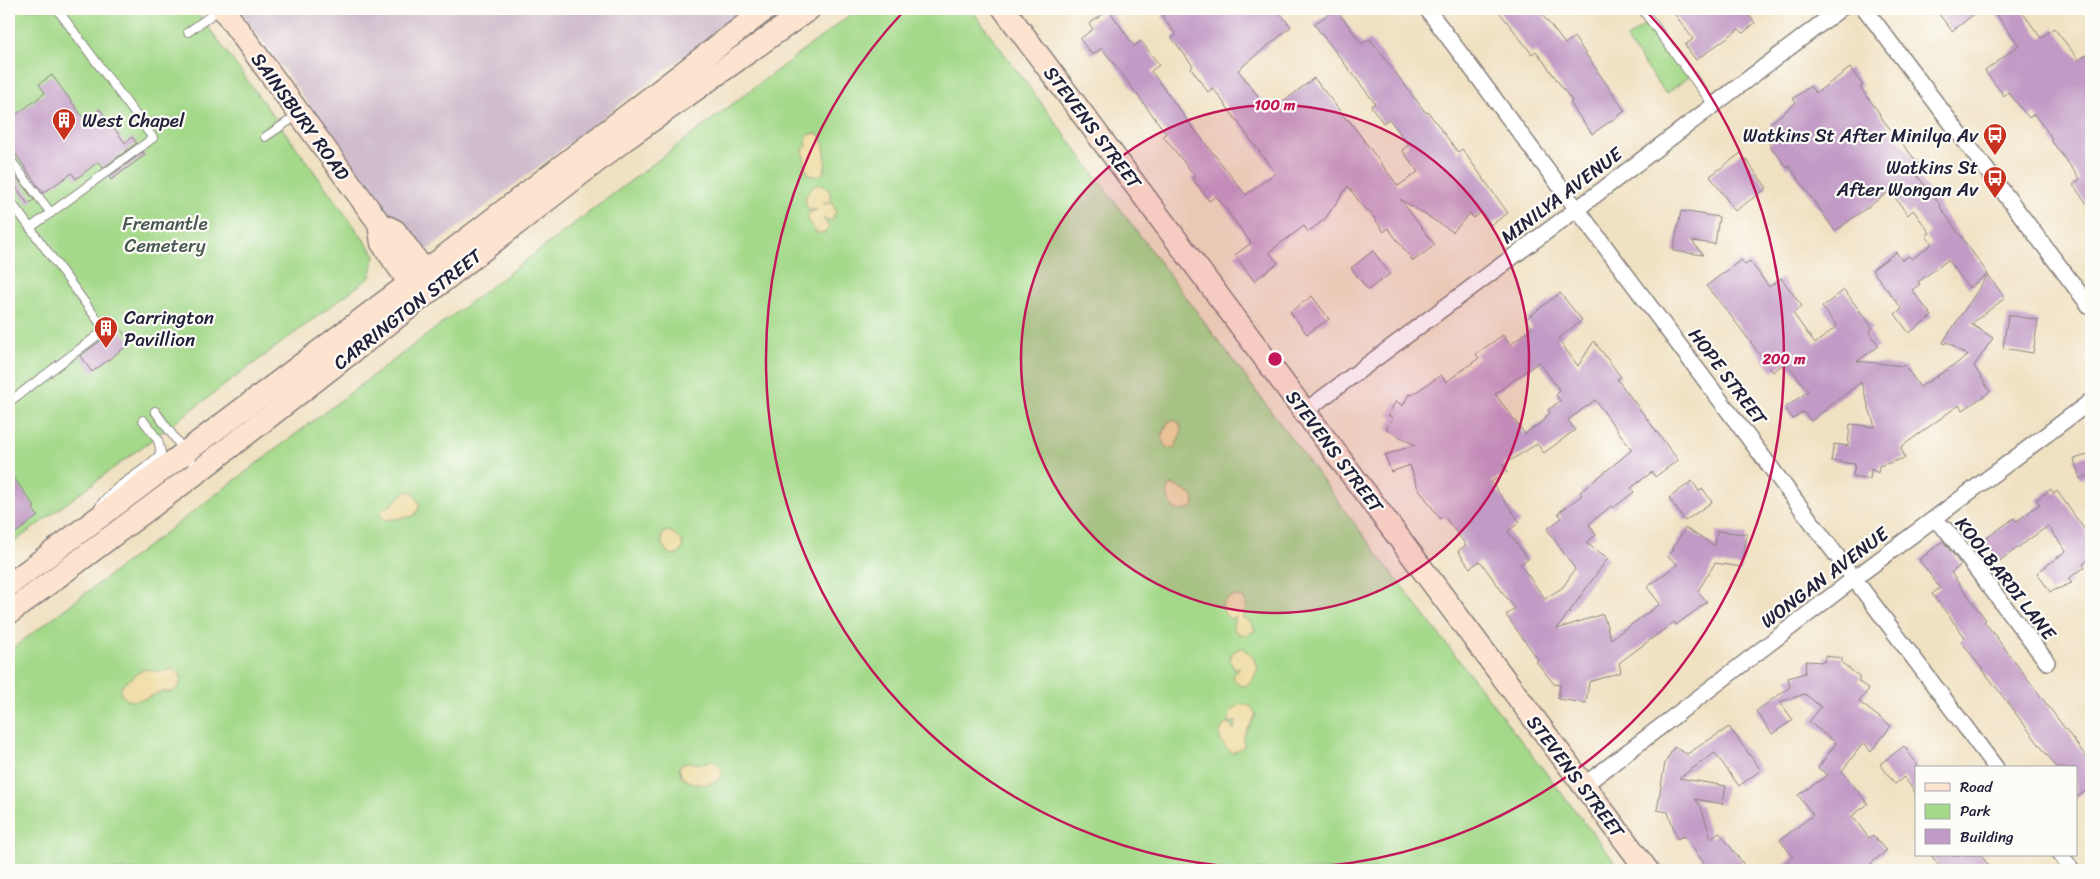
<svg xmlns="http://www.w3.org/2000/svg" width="2100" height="879" font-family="Sriracha,sans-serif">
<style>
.industrial{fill:#d0bdcc}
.green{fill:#a4d98a;stroke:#637e62}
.sand{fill:#eeda9e;stroke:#887e6c}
.building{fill:#c19ac5;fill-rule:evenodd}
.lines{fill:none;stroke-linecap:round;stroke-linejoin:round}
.lane-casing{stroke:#89827e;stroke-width:10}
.street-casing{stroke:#89827e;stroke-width:18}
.secondary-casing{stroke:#89827e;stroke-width:25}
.lane{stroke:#fff;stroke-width:8}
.street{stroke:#fff;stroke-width:15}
.secondary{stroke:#fde4d1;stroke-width:22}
.ring{fill:none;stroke:#c2185b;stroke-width:2.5}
.labels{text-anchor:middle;stroke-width:4.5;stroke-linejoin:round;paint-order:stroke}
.street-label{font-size:19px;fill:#22223b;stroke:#fdfcf7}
.poi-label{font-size:19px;fill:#22223b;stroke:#fdfcf7;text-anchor:start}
.park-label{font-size:19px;fill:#495953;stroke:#fdfcf7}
.centre{fill:#c2185b;stroke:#fdfcf7;stroke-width:2.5}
.ring-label{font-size:15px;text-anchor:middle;font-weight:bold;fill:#c2185b;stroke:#fdfcf7;stroke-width:4.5;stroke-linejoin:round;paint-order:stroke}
</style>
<rect width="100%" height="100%" fill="#fdfcf7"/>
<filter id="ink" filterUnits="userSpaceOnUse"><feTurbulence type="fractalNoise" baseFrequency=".02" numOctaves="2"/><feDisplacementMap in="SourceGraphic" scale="10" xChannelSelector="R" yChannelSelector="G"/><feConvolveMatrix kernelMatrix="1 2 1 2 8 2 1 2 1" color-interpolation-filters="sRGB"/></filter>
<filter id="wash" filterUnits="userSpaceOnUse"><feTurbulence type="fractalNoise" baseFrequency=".0096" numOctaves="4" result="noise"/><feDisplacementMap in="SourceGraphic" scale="20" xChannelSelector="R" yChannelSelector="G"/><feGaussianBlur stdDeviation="1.12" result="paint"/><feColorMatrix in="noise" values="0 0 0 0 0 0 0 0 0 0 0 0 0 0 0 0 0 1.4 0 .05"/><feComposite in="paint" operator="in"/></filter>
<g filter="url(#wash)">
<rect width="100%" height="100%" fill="#f0e1c2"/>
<!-- industrial -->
<polygon class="industrial" points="239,9 746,9 420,256"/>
<!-- green -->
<g class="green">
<polygon points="9,9 195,9 375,255 370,277 9,546"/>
<polygon points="858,9 971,9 1390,571 1621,870 9,870 9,651"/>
<polygon points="1649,22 1690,76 1666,94 1626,39"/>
</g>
<!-- sand -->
<g class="sand">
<path d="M816,133l6,5c3,12 10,45 -12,37l-4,-6 -3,-20 4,-3 -1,-6 2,-5z"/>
<path d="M820,184c8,3 12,9 11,17l-8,3 9,-1 4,8 -4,10 -9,-3 6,9c-2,6 -8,8 -13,5l-10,-14 4,-6 7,-2h-8c-8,-11 -1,-23 11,-26z"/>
<polygon points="1174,420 1179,423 1182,431 1175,447 1170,449 1166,447 1161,438 1168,422"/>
<path d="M1171,485h3l19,11 1,7 -2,5 -10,3 -8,-2c-5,-7 -10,-17 -3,-24z"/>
<path d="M407,491l6,1 6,11v5l-4,7 -5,2 -26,3 -4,-8c4,-5 9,-5 14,-9 5,-5 7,-9 13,-12z"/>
<polygon points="667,531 673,533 682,542 683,549 677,555 669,554 662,545 662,535"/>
<path d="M1236,596l7,2c6,8 2,11 0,20l6,3 6,8 -2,3c-6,3 -12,4 -18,-1l-2,-6 3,-8 -6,2c-13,-10 -8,-21 6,-23z"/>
<path d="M1242,647l11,10 5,12 -6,12 -7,5c-7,0 -11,-4 -12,-12l8,-7 -7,2 -4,-9 2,-7z"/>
<path d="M144,669l17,3 12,-3 7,5c2,6 0,14 -7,17 -4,2 -8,0 -12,1 -8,3 -23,11 -32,8 -4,-1 -6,-4 -9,-8l2,-7z"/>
<path d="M1241,704l10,2 5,9 -13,23 1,8 -11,7c-11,-7 -20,-19 -7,-29l5,1 3,5 2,-9 -6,2c-4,-8 4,-16 11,-19z"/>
<path d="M714,761c23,16 -10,34 -32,16l-3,-9 4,-5 5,-1 15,2z"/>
</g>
<g id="blocks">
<!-- building -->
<g class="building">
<polygon points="1171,9 1277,9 1291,27 1238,70 1270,112 1314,78 1347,120 1348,119 1398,186 1418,172 1402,150 1409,145 1389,119 1383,123 1371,106 1375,103 1314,24 1336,9 1362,44 1370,39 1426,113 1428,112 1458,152 1462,149 1508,213 1491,225 1482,212 1473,218 1470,213 1453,232 1400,199 1435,245 1413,261 1388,228 1384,232 1369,211 1367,212 1348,186 1325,219 1308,232 1304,226 1269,252 1278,263 1254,281 1235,255 1251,243 1216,196 1209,201 1192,178 1195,176 1163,136 1166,133 1102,48 1092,55 1080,39 1093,29 1089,24 1109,10 1134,46 1141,41 1159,65 1151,71 1187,120 1246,195 1275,173 1213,88 1208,92 1191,68 1193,66 1172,38 1176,35 1162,16"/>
<polygon points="1497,9 1538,9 1565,44 1574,37 1625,111 1592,134 1570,103 1572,101 1536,51 1532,54"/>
<polygon points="1671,9 1744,9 1755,23 1743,33 1739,29 1696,60 1685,45 1693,39"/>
<polygon points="1935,9 1981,9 1952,31"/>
<polygon points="1992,9 2020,9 2041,38 2054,28 2079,60 2091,51 2091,209 2073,185 2080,179 2050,139 2052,138 2034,114 2029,118 2008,92 2004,96 1985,71 2019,45"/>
<polygon points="1850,68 1863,85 1860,87 1880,114 1879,115 1922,168 1915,173 1941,206 1940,207 1988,274 1969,288 1948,260 1918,282 1920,284 1912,290 1932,316 1909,333 1895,314 1902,309 1872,270 1896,252 1902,260 1909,256 1912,259 1932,244 1926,236 1930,233 1913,210 1908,215 1890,191 1835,231 1789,166 1787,168 1769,144 1780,136 1770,123 1796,103 1793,99 1810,86 1816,93"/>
<polygon points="52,75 85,120 100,109 125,143 132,137 137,143 103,168 98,162 76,179 72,173 43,193 9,145 9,120 45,93 39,84"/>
<polygon points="143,152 145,155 111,180 109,177"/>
<polygon points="1741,153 1767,188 1735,211 1710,176"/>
<polygon points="9,168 34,200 28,204 9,178"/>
<polygon points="1681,211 1719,217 1715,244 1692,241 1703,255 1673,251"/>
<polygon points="1373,251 1390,274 1368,290 1351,268"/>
<polygon points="1741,260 1745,265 1750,261 1769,287 1781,278 1802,306 1793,313 1815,344 1837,326 1822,307 1844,290 1873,328 1869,331 1879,346 1857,361 1905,366 1920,387 1968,356 1947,342 1944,344 1943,342 1988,275 2005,298 1971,324 1993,338 1974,366 1990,392 1963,410 1959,405 1901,447 1905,458 1879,466 1878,473 1871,469 1870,479 1853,476 1855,464 1831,461 1834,444 1848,446 1850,424 1875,427 1861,382 1811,421 1803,412 1793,419 1785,408 1808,391 1786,362 1773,372 1728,312 1706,286"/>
<path d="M1560,293l22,27 -24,19 20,27 16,-25 27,36 -4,2 61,81 -23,17 -3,-5 -21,16 3,4 -21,16 -2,-2 -22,18 7,11 -10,8 22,15 -51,71 46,-15 8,25 49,-35 -13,-17 31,-23 -10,-7 17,-29 30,18 2,-15 30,3 -5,33 -27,-4 -17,28 9,11 -31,23 -2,-3 -55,41 2,9 -32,10 -3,21 -28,-4 2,-14 -6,-1 -18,-23 2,-2 -32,-44 9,-6 -35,-48 -10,7 -12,-17 8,-6 -22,-29 -4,3 -23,-33 -7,-21 -19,7 -6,-17 30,-10 -29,-16 7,-11 -5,-3 8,-14 7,5 6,-12 3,1 29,-20 5,7 33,-24 -3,-4 27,-19 7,10 22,-17 -6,-9zM1539,362l21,29 -4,4 4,6 -12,9 2,3 -5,4 1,2 -21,15 -30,-40zM1595,400l37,50 -52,42 2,3 -24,18 4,5 -15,11 28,40 -12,18 -18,12 -25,-35 8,-5 -20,-28 12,-9 -29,-40 16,-10 -4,-7 34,-21 7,9 31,-23 -7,-10z"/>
<polygon points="1312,296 1329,319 1307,334 1290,312"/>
<polygon points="2008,315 2038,320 2033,353 2003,348"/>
<polygon points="119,327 131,343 92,372 80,356"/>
<polygon points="2091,454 2091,475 2080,479 2074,459"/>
<polygon points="9,471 35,507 33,509 38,516 9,538"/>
<polygon points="1692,481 1699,491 1703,489 1712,502 1685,521 1669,498"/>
<polygon points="2051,489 2054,494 2057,491 2085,530 2091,557 2083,564 2085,567 2068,579 2072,583 2050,592 2037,573 2066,551 2048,526 1999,561 1984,540 2014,518 2017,521 2040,504 2036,500"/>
<polygon points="1943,541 1961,565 1951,573 1986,620 1984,621 2091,763 2091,787 2076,798 2076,768 2057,768 1961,641 1965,637 1932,594 1940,588 1919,560"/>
<polygon points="1825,656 1842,658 1842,663 1860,677 1858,681 1869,689 1859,702 1891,726 1871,752 1864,742 1842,771 1868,804 1852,816 1869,838 1873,835 1886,851 1863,870 1776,870 1793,857 1780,840 1813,815 1798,795 1828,775 1818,768 1836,743 1809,722 1821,707 1805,694 1780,702 1793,720 1772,734 1756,711 1790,687 1788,678 1805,673 1806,661 1824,662"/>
<polygon points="1729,727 1761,770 1739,786 1715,753 1679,778 1726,786 1723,804 1695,799 1701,807 1711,838 1719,832 1748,870 1709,870 1684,836 1677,839 1668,812 1657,810 1665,763 1674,747 1687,754"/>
<polygon points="1904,746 1916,763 1916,794 1904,777 1895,784 1880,764"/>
<polygon points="1931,855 1981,855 1992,870 1942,870"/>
</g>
</g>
</g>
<g filter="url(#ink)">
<use href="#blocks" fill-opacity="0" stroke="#89827e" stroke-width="1"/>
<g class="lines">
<!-- lane casing -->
<g class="lane-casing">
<g id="lane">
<polyline points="1642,9 1714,106"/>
<polyline points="188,32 220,9"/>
<polyline points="265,137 298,115"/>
<polyline points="9,158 51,213"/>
<polyline points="9,199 105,330 9,402"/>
<polyline points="30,228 153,138 57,9"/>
<polyline points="155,411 198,470"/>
<path d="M100,506c15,-23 44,-32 61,-53l-3,-13 -15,-20"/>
</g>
</g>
<!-- street casing -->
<g class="street-casing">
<g id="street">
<polyline points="1427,9 1996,768"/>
<polyline points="1865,9 2091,308"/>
<polyline points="1305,411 1577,209 1840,9"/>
<polyline points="1934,519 1948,532 2047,662"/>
<polyline points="1583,786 1855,578 2091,401"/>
<polyline points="2061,855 2072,870"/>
</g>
</g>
<!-- secondary casing -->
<g class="secondary-casing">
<g id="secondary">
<polyline points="223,9 379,223 395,231 433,283"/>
<polyline points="1004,9 1647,870"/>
<polyline points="379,223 382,243 418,295"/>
<polyline points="9,585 410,283 766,9"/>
<polyline points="9,613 199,471 624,140 809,9"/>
</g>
</g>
<!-- lane -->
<use href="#lane" class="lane"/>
<!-- street -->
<use href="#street" class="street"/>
<!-- secondary -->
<use href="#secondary" class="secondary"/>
</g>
</g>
<!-- distance rings -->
<circle cx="1275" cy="359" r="254" fill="#c2185b" fill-opacity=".12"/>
<g class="ring">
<circle cx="1275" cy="359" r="254"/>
<path d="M1647 12A509 509 0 1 1 903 12"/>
</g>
<!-- icons -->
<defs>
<g id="building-pin" transform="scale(1.25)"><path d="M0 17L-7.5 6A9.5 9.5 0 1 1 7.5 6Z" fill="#c8321e" stroke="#fdfcf7"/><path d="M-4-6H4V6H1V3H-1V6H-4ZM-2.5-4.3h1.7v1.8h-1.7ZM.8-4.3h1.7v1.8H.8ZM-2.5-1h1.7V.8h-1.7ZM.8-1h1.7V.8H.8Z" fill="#fff"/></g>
<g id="bus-pin" transform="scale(1.25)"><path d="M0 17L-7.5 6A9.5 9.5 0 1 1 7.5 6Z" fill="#c8321e" stroke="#fdfcf7"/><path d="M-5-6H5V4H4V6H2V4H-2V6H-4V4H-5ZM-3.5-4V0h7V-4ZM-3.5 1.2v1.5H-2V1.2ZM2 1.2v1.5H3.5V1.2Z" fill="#fff"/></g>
</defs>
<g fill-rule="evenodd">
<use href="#building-pin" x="64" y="120"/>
<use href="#bus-pin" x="1995" y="135"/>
<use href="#bus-pin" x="1995" y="178"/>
<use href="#building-pin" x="106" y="328"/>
</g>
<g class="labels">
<!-- street labels -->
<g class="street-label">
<text transform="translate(301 116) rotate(54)" y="7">SAINSBURY ROAD</text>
<text transform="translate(1093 127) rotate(53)" y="7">STEVENS STREET</text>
<text transform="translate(1561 195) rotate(-37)" y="7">MINILYA AVENUE</text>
<text transform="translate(407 309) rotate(-38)" y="7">CARRINGTON STREET</text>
<text transform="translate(1728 376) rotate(53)" y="7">HOPE STREET</text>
<text transform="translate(1335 451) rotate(53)" y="7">STEVENS STREET</text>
<text transform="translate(1824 577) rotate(-37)" y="7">WONGAN AVENUE</text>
<text transform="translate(2006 578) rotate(52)" y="7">KOOLBARDI LANE</text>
<text transform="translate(1576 776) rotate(53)" y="7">STEVENS STREET</text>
</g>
<!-- poi labels -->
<g class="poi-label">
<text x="82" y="127">West Chapel</text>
<text x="1978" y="142" text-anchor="end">Watkins St After Minilya Av</text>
<text x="1978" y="174" text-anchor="end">Watkins St<tspan x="1978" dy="22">After Wongan Av</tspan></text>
<text x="124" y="324">Carrington<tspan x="124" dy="22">Pavillion</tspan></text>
</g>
<!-- park labels -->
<g class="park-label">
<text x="165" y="230">Fremantle<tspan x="165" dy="22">Cemetery</tspan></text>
</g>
</g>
<circle cx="1275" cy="359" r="8" class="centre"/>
<g class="ring-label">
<text x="1275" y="110">100 m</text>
<text x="1784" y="364">200 m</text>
</g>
<!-- margin -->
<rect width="2100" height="879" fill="none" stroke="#fdfcf7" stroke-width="30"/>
<!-- legend -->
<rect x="1915" y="766" width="162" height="90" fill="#fdfcf7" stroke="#a5a5ac"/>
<rect x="1925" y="783" width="25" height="8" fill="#fde4d1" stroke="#a5a5ac"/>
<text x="1960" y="792" font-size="15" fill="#22223b">Road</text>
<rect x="1925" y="804" width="25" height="15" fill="#a4d98a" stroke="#a5a5ac"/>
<text x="1960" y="816" font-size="15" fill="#22223b">Park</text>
<rect x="1925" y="829" width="25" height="15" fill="#c19ac5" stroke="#a5a5ac"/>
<text x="1960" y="842" font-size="15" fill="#22223b">Building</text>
</svg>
